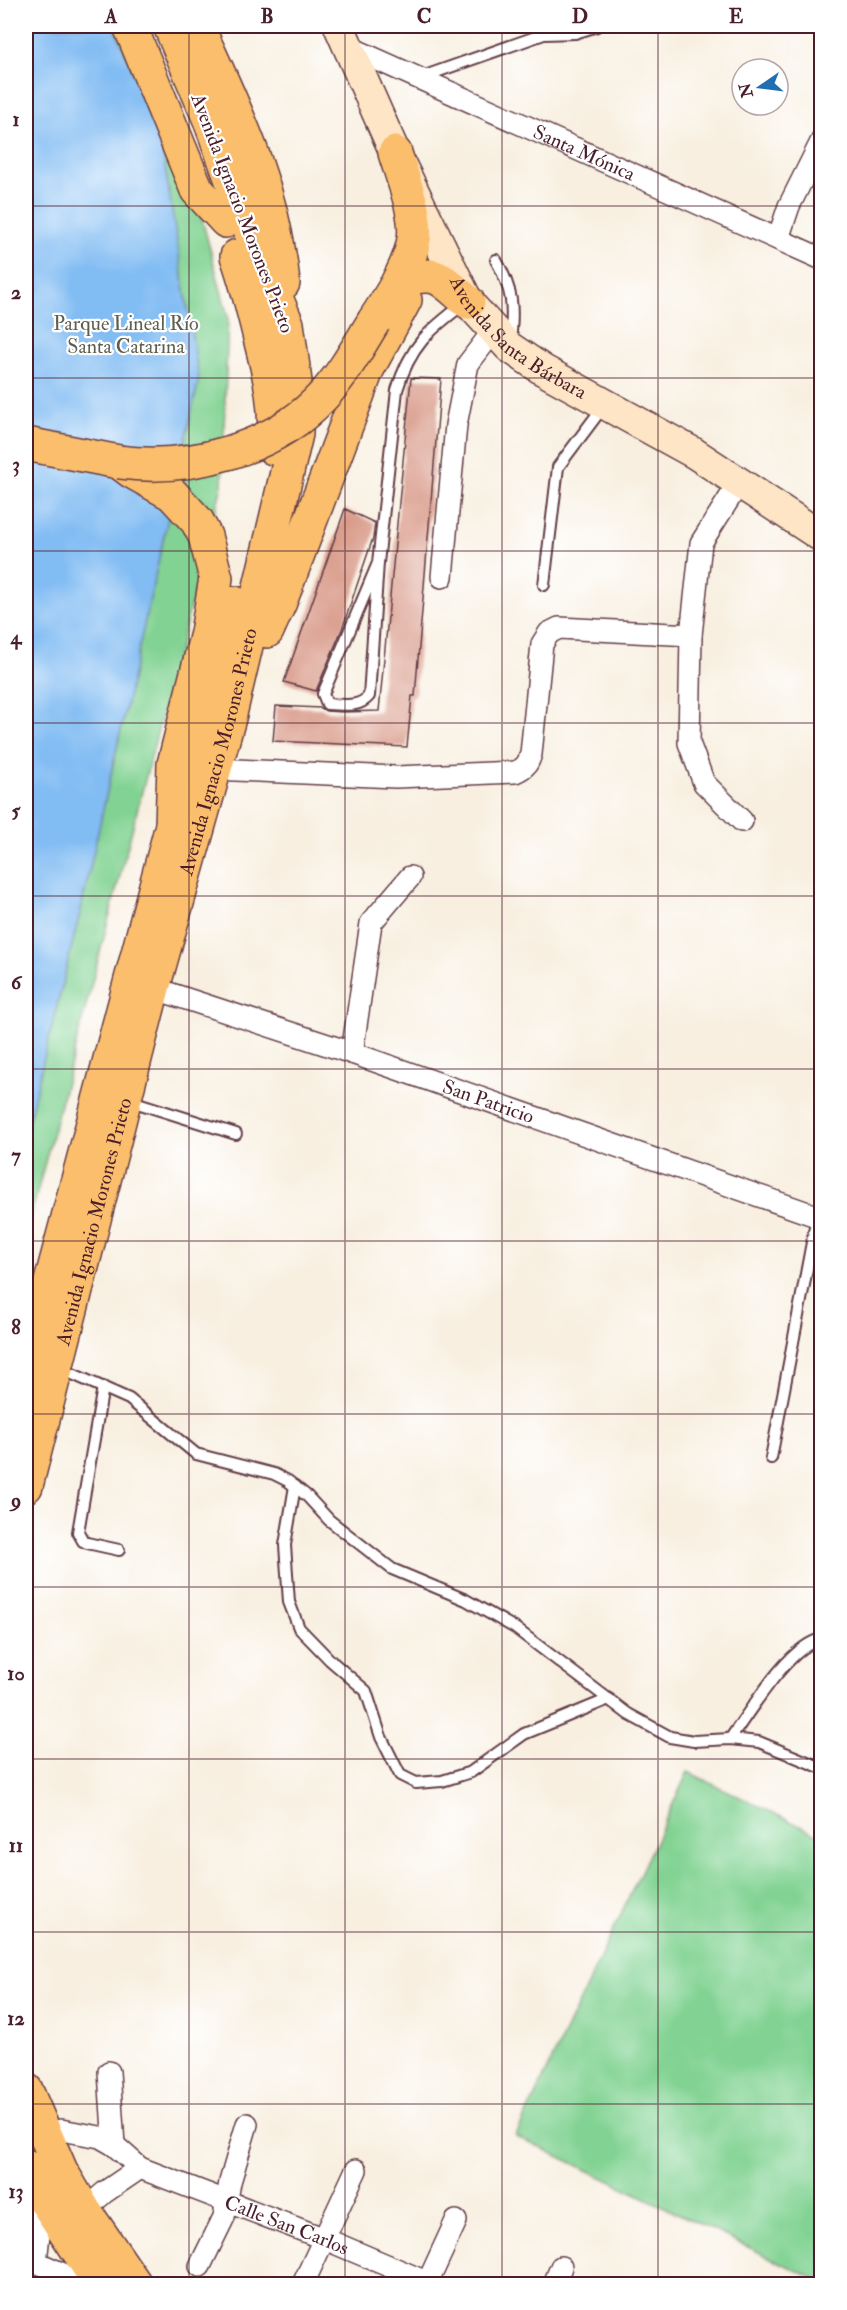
<svg xmlns="http://www.w3.org/2000/svg" width="847" height="2310" font-family="'IM FELL Double Pica',serif">
<style>
.green{fill:#82d393;stroke:#66795f;stroke-width:1.5}
.water{fill:#81bcf3;stroke:#666e8f;stroke-width:1.5}
.building{fill:#d89886}
.lines{fill:none;stroke-linecap:round;stroke-linejoin:round}
.lane-casing{stroke:#643e46;stroke-width:14}
.street-casing{stroke:#643e46;stroke-width:24}
.secondary-casing{stroke:#643e46;stroke-width:33}
.primary-casing{stroke:#643e46;stroke-width:36}
.highway-casing{stroke:#643e46;stroke-width:36}
.lane{stroke:#fff;stroke-width:10}
.street{stroke:#fff;stroke-width:21}
.secondary{stroke:#fde5c5;stroke-width:30}
.primary{stroke:#fabe6d;stroke-width:33}
.highway{stroke:#fabe6d;stroke-width:33}
.highway-bridge-casing{stroke:#643e46;stroke-width:36;stroke-linecap:butt}
.highway-bridge{stroke:#fabe6d;stroke-width:33}
.grid{fill:none;stroke:#4a1f2b;stroke-width:1.5;stroke-opacity:0.55}
.labels{text-anchor:middle;stroke-width:4.5;stroke-linejoin:round;paint-order:stroke}
.street-label{font-size:20px;fill:#4a1f2b;stroke:#fff}
.park-label{font-size:20px;fill:#5e5e4f;stroke:#fff}
.neatline{fill:none;stroke:#4a1f2b;stroke-width:2}
.grid-label{font-size:20px;text-anchor:middle;font-weight:bold;fill:#4a1f2b}
</style>
<rect width="100%" height="100%" fill="#fff"/>
<filter id="ink" filterUnits="userSpaceOnUse"><feTurbulence type="fractalNoise" baseFrequency=".0167" numOctaves="2"/><feDisplacementMap in="SourceGraphic" scale="12" xChannelSelector="R" yChannelSelector="G"/><feConvolveMatrix kernelMatrix="1 2 1 2 8 2 1 2 1" color-interpolation-filters="sRGB"/></filter>
<filter id="wash" filterUnits="userSpaceOnUse"><feTurbulence type="fractalNoise" baseFrequency=".008" numOctaves="4" result="noise"/><feDisplacementMap in="SourceGraphic" scale="24" xChannelSelector="R" yChannelSelector="G"/><feGaussianBlur stdDeviation="1.35" result="paint"/><feColorMatrix in="noise" values="0 0 0 0 0 0 0 0 0 0 0 0 0 0 0 0 0 1.4 0 .05"/><feComposite in="paint" operator="in"/></filter>
<g filter="url(#wash)">
<rect width="100%" height="100%" fill="#f8efe0"/>
<!-- green -->
<g class="green">
<polygon points="26,26 121,26 202,219 228,317 222,486 26,1235"/>
<polygon points="688,1772 821,1836 821,2282 516,2136"/>
</g>
<!-- water -->
<polygon class="water" points="26,26 114,26 161,141 199,379 81,909 26,1131"/>
<g id="blocks">
<!-- building -->
<g class="building">
<polygon points="411,378 441,379 415,696 412,696 407,747 273,741 276,706 321,708 326,711 343,712 379,711"/>
<polygon points="345,509 375,523 373,538 342,629 316,691 284,682"/>
</g>
</g>
</g>
<g filter="url(#ink)">
<use href="#blocks" fill-opacity="0" stroke="#643e46" stroke-width="1.5"/>
<g class="lines">
<!-- lane casing -->
<g class="lane-casing">
<g id="lane">
<polyline points="419,78 544,34 575,33 597,26"/>
<path d="M496,260c17,30 18,47 14,81"/>
<path d="M378,563l-55,131 4,10c14,0 31,5 42,-8l9,-133 19,-173c13,-44 32,-60 68,-87"/>
<polyline points="544,585 558,467 603,407"/>
<polyline points="128,1100 236,1134"/>
<polyline points="59,1368 129,1399 196,1454 274,1474 288,1481 307,1496 329,1520 392,1569 466,1600 515,1628 628,1714 670,1737 694,1741 730,1739 759,1742 822,1768"/>
<polyline points="103,1387 78,1532 83,1541 87,1543 119,1550"/>
<polyline points="771,1458 817,1216"/>
<polyline points="295,1486 285,1545 289,1602 299,1628 330,1660 366,1691 381,1737 400,1775 416,1783 442,1781 471,1772 524,1734 609,1699"/>
<path d="M730,1739c19,-26 60,-95 92,-100"/>
</g>
</g>
<!-- street casing -->
<g class="street-casing">
<g id="street">
<path id="s1" d="M349,47l473,212"/>
<polyline points="778,239 789,206 822,140"/>
<polyline points="739,483 701,543 691,635 689,743 704,783 742,821"/>
<polyline points="442,577 456,425 468,364 494,330"/>
<path d="M214,769l182,8 119,-5c10,-4 13,-8 16,-18l11,-110 7,-11 10,-5 132,7"/>
<path id="s2" d="M153,988l199,65 470,165"/>
<polyline points="352,1053 371,923 410,877"/>
<polyline points="109,2072 114,2145"/>
<path id="s3" d="M43,2133l18,-3 39,7 14,8 26,23 185,71 106,45"/>
<polyline points="84,2210 105,2192 140,2168"/>
<polyline points="36,2262 39,2234 36,2191"/>
<polyline points="36,2262 86,2284"/>
<polyline points="200,2266 224,2217 230,2182 247,2124"/>
<polyline points="303,2284 356,2170"/>
<polyline points="427,2284 456,2221"/>
<polyline points="554,2284 561,2267"/>
</g>
</g>
<!-- secondary casing -->
<g class="secondary-casing">
<g id="secondary">
<path id="s4" d="M339,26l56,127 73,149 41,45 34,23 151,83 128,84"/>
</g>
</g>
<!-- primary casing -->
<g class="primary-casing">
<g id="primary">
<polyline points="130,26 197,190 226,221"/>
<path d="M197,26c39,85 77,162 86,257"/>
<path d="M237,256c10,28 17,57 24,86 9,35 17,69 12,106"/>
<polyline points="267,631 280,602 367,370 405,300"/>
<polyline points="26,1376 172,825 235,603"/>
<path id="s5" d="M26,1486l127,-498 76,-270 67,-284 1,-38 -10,-72 -21,-50 -56,-154 -40,-94"/>
<polyline points="26,2090 61,2171 84,2210 135,2284"/>
<polyline points="26,2166 36,2187 100,2284"/>
</g>
</g>
<!-- highway casing -->
<g class="highway-casing">
<g id="highway">
<path d="M399,280c41,-9 38,-4 69,22"/>
<path d="M374,321c15,-23 36,-55 40,-82 4,-25 -12,-62 -19,-86"/>
<polyline points="26,444 119,462 131,471 172,494 197,521 205,536 216,578 207,633 174,764 172,825"/>
</g>
</g>
<!-- lane -->
<use href="#lane" class="lane"/>
<!-- street -->
<use href="#street" class="street"/>
<!-- secondary -->
<use href="#secondary" class="secondary"/>
<!-- primary -->
<use href="#primary" class="primary"/>
<!-- highway -->
<use href="#highway" class="highway"/>
<!-- highway-bridge casing -->
<g class="highway-bridge-casing">
<path id="highway-bridge" d="M119,462c70,9 154,-12 203,-65 21,-22 36,-50 52,-76"/>
</g>
<!-- highway-bridge -->
<use href="#highway-bridge" class="highway-bridge"/>
</g>
</g>
<!-- grid -->
<path class="grid" d="M189,26v2258M345,26v2258M502,26v2258M658,26v2258M26,206h796M26,378h796M26,551h796M26,723h796M26,896h796M26,1069h796M26,1241h796M26,1414h796M26,1587h796M26,1759h796M26,1932h796M26,2104h796"/>
<g class="labels">
<!-- street labels -->
<g class="street-label">
<text dy="7" stroke="none"><textPath href="#s1" startOffset="258">Santa Mónica</textPath></text>
<text transform="translate(243 213) rotate(69)" y="7">Avenida Ignacio Morones Prieto</text>
<text dy="7" stroke="none"><textPath href="#s4" startOffset="366">Avenida Santa Bárbara</textPath></text>
<text dy="7" stroke="none"><textPath href="#s5" startOffset="759">Avenida Ignacio Morones Prieto</textPath></text>
<text dy="7" stroke="none"><textPath href="#s2" startOffset="354">San Patricio</textPath></text>
<text dy="7" stroke="none"><textPath href="#s5" startOffset="273">Avenida Ignacio Morones Prieto</textPath></text>
<text dy="7" stroke="none"><textPath href="#s3" startOffset="266">Calle San Carlos</textPath></text>
</g>
<!-- park labels -->
<g class="park-label">
<text x="126" y="330">Parque Lineal Río<tspan x="126" dy="23">Santa Catarina</tspan></text>
</g>
</g>
<!-- margin -->
<rect width="847" height="2310" fill="none" stroke="#fff" stroke-width="66"/>
<!-- north arrow -->
<g transform="translate(760 87) rotate(256)"><circle r="28" fill="#ffffff" stroke="#b7a5aa" stroke-width="1.5"/>
<path d="M0-4.5L10 22L0 15L-10 22Z" fill="#1f6fb2"/>
<text y="-9" font-size="16" font-weight="bold" text-anchor="middle" fill="#4a1f2b">N</text>
</g>
<rect x="33" y="33" width="781" height="2244" class="neatline"/>
<g class="grid-label">
<text x="111" y="23">A</text>
<text x="267" y="23">B</text>
<text x="424" y="23">C</text>
<text x="580" y="23">D</text>
<text x="736" y="23">E</text>
<text x="16" y="126">1</text>
<text x="16" y="299">2</text>
<text x="16" y="471">3</text>
<text x="16" y="644">4</text>
<text x="16" y="817">5</text>
<text x="16" y="989">6</text>
<text x="16" y="1162">7</text>
<text x="16" y="1334">8</text>
<text x="16" y="1507">9</text>
<text x="16" y="1680">10</text>
<text x="16" y="1852">11</text>
<text x="16" y="2025">12</text>
<text x="16" y="2198">13</text>
</g>
</svg>
